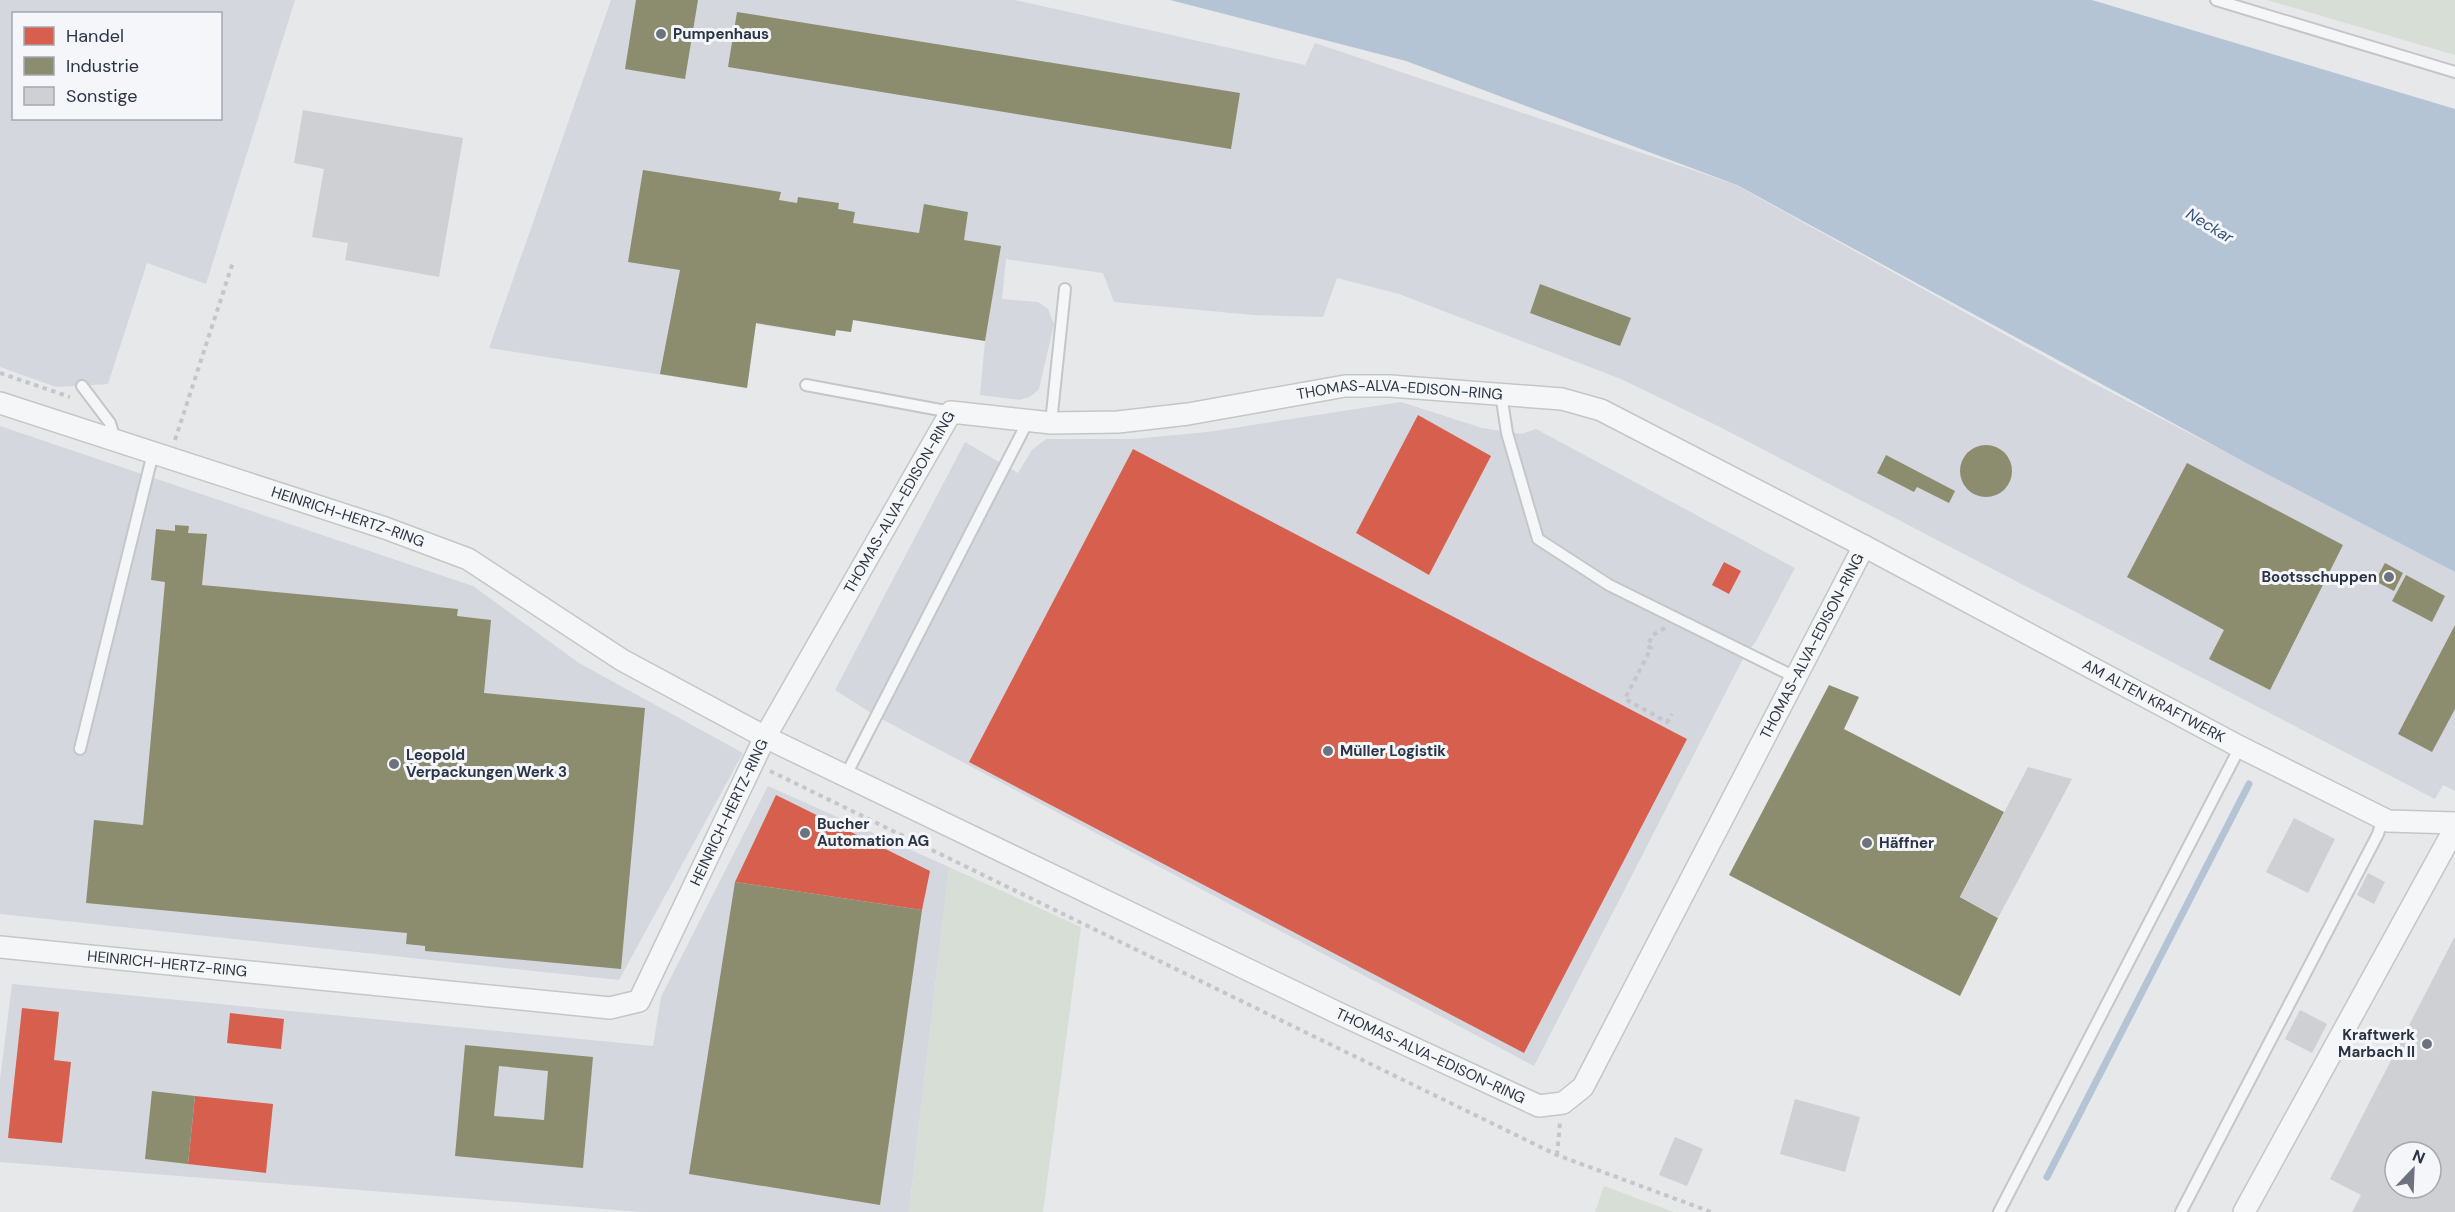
<svg xmlns="http://www.w3.org/2000/svg" width="2455" height="1212" font-family="'DM Sans',sans-serif">
<style>
.built{fill:#d4d7dd;fill-rule:evenodd}
.green{fill:#d6ded6}
.water{fill:#b4c4d5}
.shops{fill:#d6604d}
.industry{fill:#8c8c6e;fill-rule:evenodd}
.lines{fill:none;stroke-linecap:round;stroke-linejoin:round}
.stream{stroke:#b4c4d5;stroke-width:7}
.building{fill:#ced0d3;fill-rule:evenodd}
.service-casing{stroke:#c4c6c8;stroke-width:14}
.minor-casing{stroke:#c4c6c8;stroke-width:24}
.path{stroke:#c5c6ca;stroke-width:4;stroke-dasharray:4.5 4.5;stroke-linecap:butt}
.service{stroke:#f5f6f7;stroke-width:10}
.minor{stroke:#f5f6f7;stroke-width:21}
.poi-dot{fill:#6c737f;stroke:#f4f6f9;stroke-width:2}
.labels{text-anchor:middle;stroke-width:6;stroke-linejoin:round;paint-order:stroke}
.poi-label{font-size:15px;font-weight:bold;fill:#2b3445;stroke:#f4f6f9;text-anchor:start}
.street-label{font-size:15px;fill:#2b3445;stroke:#f4f6f9}
.water-label{font-size:16px;font-style:italic;fill:#34527a;stroke:#f4f6f9}
</style>
<rect width="100%" height="100%" fill="#e6e8ea"/>
<!-- built -->
<g class="built">
<path d="M0,0h295l-89,284 -59,-21 -39,121 -52,3 -56,-20zM14,14h206v104h-206z"/>
<polygon points="611,0 1015,0 1305,65 1315,43 1734,184 2076,374 2455,572 2455,791 2443,785 2435,799 1718,426 1621,379 1399,294 1337,278 1323,317 1253,315 1114,302 1103,273 1006,259 1002,299 1038,302 1048,309 1054,324 1039,389 1030,397 1019,400 980,395 985,341 853,320 851,332 837,330 835,336 756,324 747,388 489,348"/>
<polygon points="1401,402 1482,428 1522,434 1536,429 1795,568 1755,643 1746,653 1534,1066 876,716 835,690 965,442 1018,473 1032,450 1046,439 1132,439 1208,432"/>
<polygon points="0,426 473,586 579,663 743,753 619,980 0,914"/>
<polygon points="768,786 949,867 909,1212 642,1212 0,1162 0,1080 12,984 653,1046 661,997"/>
</g>
<!-- green -->
<g class="green">
<polygon points="2267,0 2455,0 2455,55"/>
<polygon points="949,867 1081,927 1043,1212 909,1212"/>
<polygon points="1604,1186 1674,1212 1595,1212"/>
</g>
<!-- water -->
<polygon class="water" points="1170,0 2092,0 2455,109 2455,572 2246,463 1737,185 1406,61"/>
<!-- shops -->
<g class="shops">
<polygon points="1418,415 1491,456 1429,575 1356,533"/>
<polygon points="1133,449 1687,739 1524,1053 969,762"/>
<polygon points="1724,562 1741,571 1729,594 1712,585"/>
<polygon points="776,795 930,871 922,910 735,882"/>
<polygon points="22,1008 59,1012 54,1060 71,1062 62,1143 8,1138"/>
<polygon points="230,1013 284,1019 281,1049 227,1043"/>
<polygon points="195,1096 273,1104 266,1173 188,1164"/>
</g>
<!-- industry -->
<g class="industry">
<polygon points="636,0 698,0 685,79 625,69"/>
<polygon points="737,12 1240,93 1231,149 728,67"/>
<polygon points="643,170 781,192 779,200 797,203 798,197 839,203 838,209 855,212 853,223 919,233 924,204 968,212 964,240 1001,246 985,341 853,320 851,332 836,330 835,336 756,323 747,388 660,374 680,270 628,262"/>
<polygon points="1540,284 1631,318 1620,346 1530,313"/>
<circle cx="1986" cy="471" r="26"/>
<polygon points="1886,455 1955,491 1949,503 1917,487 1914,492 1877,473"/>
<polygon points="2187,463 2343,545 2270,690 2209,659 2224,630 2127,577"/>
<polygon points="175,525 189,526 188,533 207,534 202,585 458,609 457,616 491,620 484,693 645,708 621,969 425,951 425,946 406,944 407,933 86,903 94,820 143,825 165,582 151,580 156,529 175,531"/>
<polygon points="2385,563 2403,573 2394,591 2375,581"/>
<polygon points="2406,575 2445,596 2432,622 2392,601"/>
<polygon points="2455,625 2455,709 2432,752 2398,734"/>
<polygon points="1829,685 1859,697 1844,729 2004,812 1960,897 1998,918 1960,996 1729,875"/>
<polygon points="735,882 922,910 880,1205 689,1174"/>
<path d="M465,1045l128,12 -10,111 -128,-12zM499,1066l49,5 -4,49 -50,-4z"/>
<polygon points="152,1091 195,1096 188,1164 145,1159"/>
</g>
<g class="lines">
<!-- stream -->
<polyline class="stream" points="2047,1177 2249,784"/>
</g>
<!-- building -->
<g class="building">
<polygon points="303,110 463,138 439,277 345,260 348,243 312,237 324,169 294,163"/>
<polygon points="2028,767 2072,779 1998,918 1960,897"/>
<polygon points="2294,818 2335,839 2308,893 2266,872"/>
<polygon points="2368,873 2385,882 2374,904 2357,895"/>
<path d="M2455,936v276h-103l9,-17 -31,-16zM2395,1152h36v36h-36z"/>
<polygon points="2300,1010 2327,1024 2312,1053 2285,1039"/>
<polygon points="1795,1099 1860,1117 1845,1172 1780,1154"/>
<polygon points="1675,1137 1703,1149 1687,1186 1659,1175"/>
</g>
<g class="lines">
<!-- service casing -->
<g class="service-casing">
<g id="service">
<polyline points="2216,0 2455,72"/>
<polyline points="806,385 951,412"/>
<polyline points="82,386 110,423 115,440"/>
<polyline points="1501,394 1507,433 1538,539 1609,585 1797,678"/>
<polyline points="1051,423 1065,289"/>
<polyline points="80,749 153,453"/>
<polyline points="846,775 1028,421"/>
<polyline points="1999,1212 2240,747"/>
<polyline points="2181,1212 2378,834 2383,818"/>
</g>
</g>
<!-- minor casing -->
<g class="minor-casing">
<g id="minor">
<path id="s1" d="M0,403l385,125 83,31 154,101 143,77 575,277 199,92 24,-3 20,-16 281,-541"/>
<path id="s2" d="M0,947l610,61 29,-7 126,-264 186,-325 100,11 67,-1 70,-8 157,-28h45l172,13 39,11 263,136 376,201 148,74 67,2"/>
<polyline points="2244,1212 2455,828"/>
</g>
</g>
<!-- path -->
<g class="path">
<polyline points="0,373 70,397"/>
<polyline points="175,440 233,262"/>
<polyline points="1665,628 1653,635 1647,646 1651,648 1625,699 1667,722 1672,714"/>
<polyline points="770,771 1557,1155 1711,1212"/>
<polyline points="1557,1155 1560,1123"/>
</g>
<!-- service -->
<use href="#service" class="service"/>
<!-- minor -->
<use href="#minor" class="minor"/>
</g>
<!-- markers -->
<g class="poi-dot">
<circle cx="661" cy="34" r="6"/>
<circle cx="2389" cy="577" r="6"/>
<circle cx="1328" cy="751" r="6"/>
<circle cx="394" cy="764" r="6"/>
<circle cx="805" cy="833" r="6"/>
<circle cx="1867" cy="843" r="6"/>
<circle cx="2427" cy="1044" r="6"/>
</g>
<g class="labels">
<!-- poi labels -->
<g class="poi-label">
<text x="673" y="39">Pumpenhaus</text>
<text x="2377" y="582" text-anchor="end">Bootsschuppen</text>
<text x="1340" y="756">Müller Logistik</text>
<text x="406" y="760">Leopold<tspan x="406" dy="17">Verpackungen Werk 3</tspan></text>
<text x="817" y="829">Bucher<tspan x="817" dy="17">Automation AG</tspan></text>
<text x="1879" y="848">Häffner</text>
<text x="2415" y="1040" text-anchor="end">Kraftwerk<tspan x="2415" dy="17">Marbach II</tspan></text>
</g>
<!-- street labels -->
<g class="street-label">
<text dy="5" stroke="none"><textPath href="#s2" startOffset="1762">THOMAS-ALVA-EDISON-RING</textPath></text>
<text dy="5" stroke="none"><textPath href="#s2" startOffset="1206">THOMAS-ALVA-EDISON-RING</textPath></text>
<text dy="5" stroke="none"><textPath href="#s1" startOffset="366">HEINRICH-HERTZ-RING</textPath></text>
<text dy="5" stroke="none"><textPath href="#s1" startOffset="2244">THOMAS-ALVA-EDISON-RING</textPath></text>
<text dy="5" stroke="none"><textPath href="#s2" startOffset="2590">AM ALTEN KRAFTWERK</textPath></text>
<text dy="5" stroke="none"><textPath href="#s2" startOffset="852">HEINRICH-HERTZ-RING</textPath></text>
<text dy="5" stroke="none"><textPath href="#s2" startOffset="168">HEINRICH-HERTZ-RING</textPath></text>
<text dy="5" stroke="none"><textPath href="#s1" startOffset="1578">THOMAS-ALVA-EDISON-RING</textPath></text>
</g>
<!-- water labels -->
<g class="water-label">
<text transform="translate(2210 225) rotate(31)" y="6">Neckar</text>
</g>
</g>
<!-- legend -->
<rect x="12" y="12" width="210" height="108" fill="#f4f6f9" stroke="#a4a8b1" stroke-width="1.5"/>
<rect x="24" y="27" width="30" height="18" fill="#d6604d" stroke="#a4a8b1" stroke-width="1.5"/>
<text x="66" y="42" font-size="18" fill="#2b3445">Handel</text>
<rect x="24" y="57" width="30" height="18" fill="#8c8c6e" stroke="#a4a8b1" stroke-width="1.5"/>
<text x="66" y="72" font-size="18" fill="#2b3445">Industrie</text>
<rect x="24" y="87" width="30" height="18" fill="#ced0d3" stroke="#a4a8b1" stroke-width="1.5"/>
<text x="66" y="102" font-size="18" fill="#2b3445">Sonstige</text>
<!-- north arrow -->
<g transform="translate(2413 1170) rotate(23)"><circle r="28" fill="#f4f6f9" stroke="#a4a8b1" stroke-width="1.5"/>
<path d="M0-4.5L10 22L0 15L-10 22Z" fill="#6c737f"/>
<text y="-9" font-size="16" font-weight="bold" text-anchor="middle" fill="#2b3445">N</text>
</g>
</svg>
